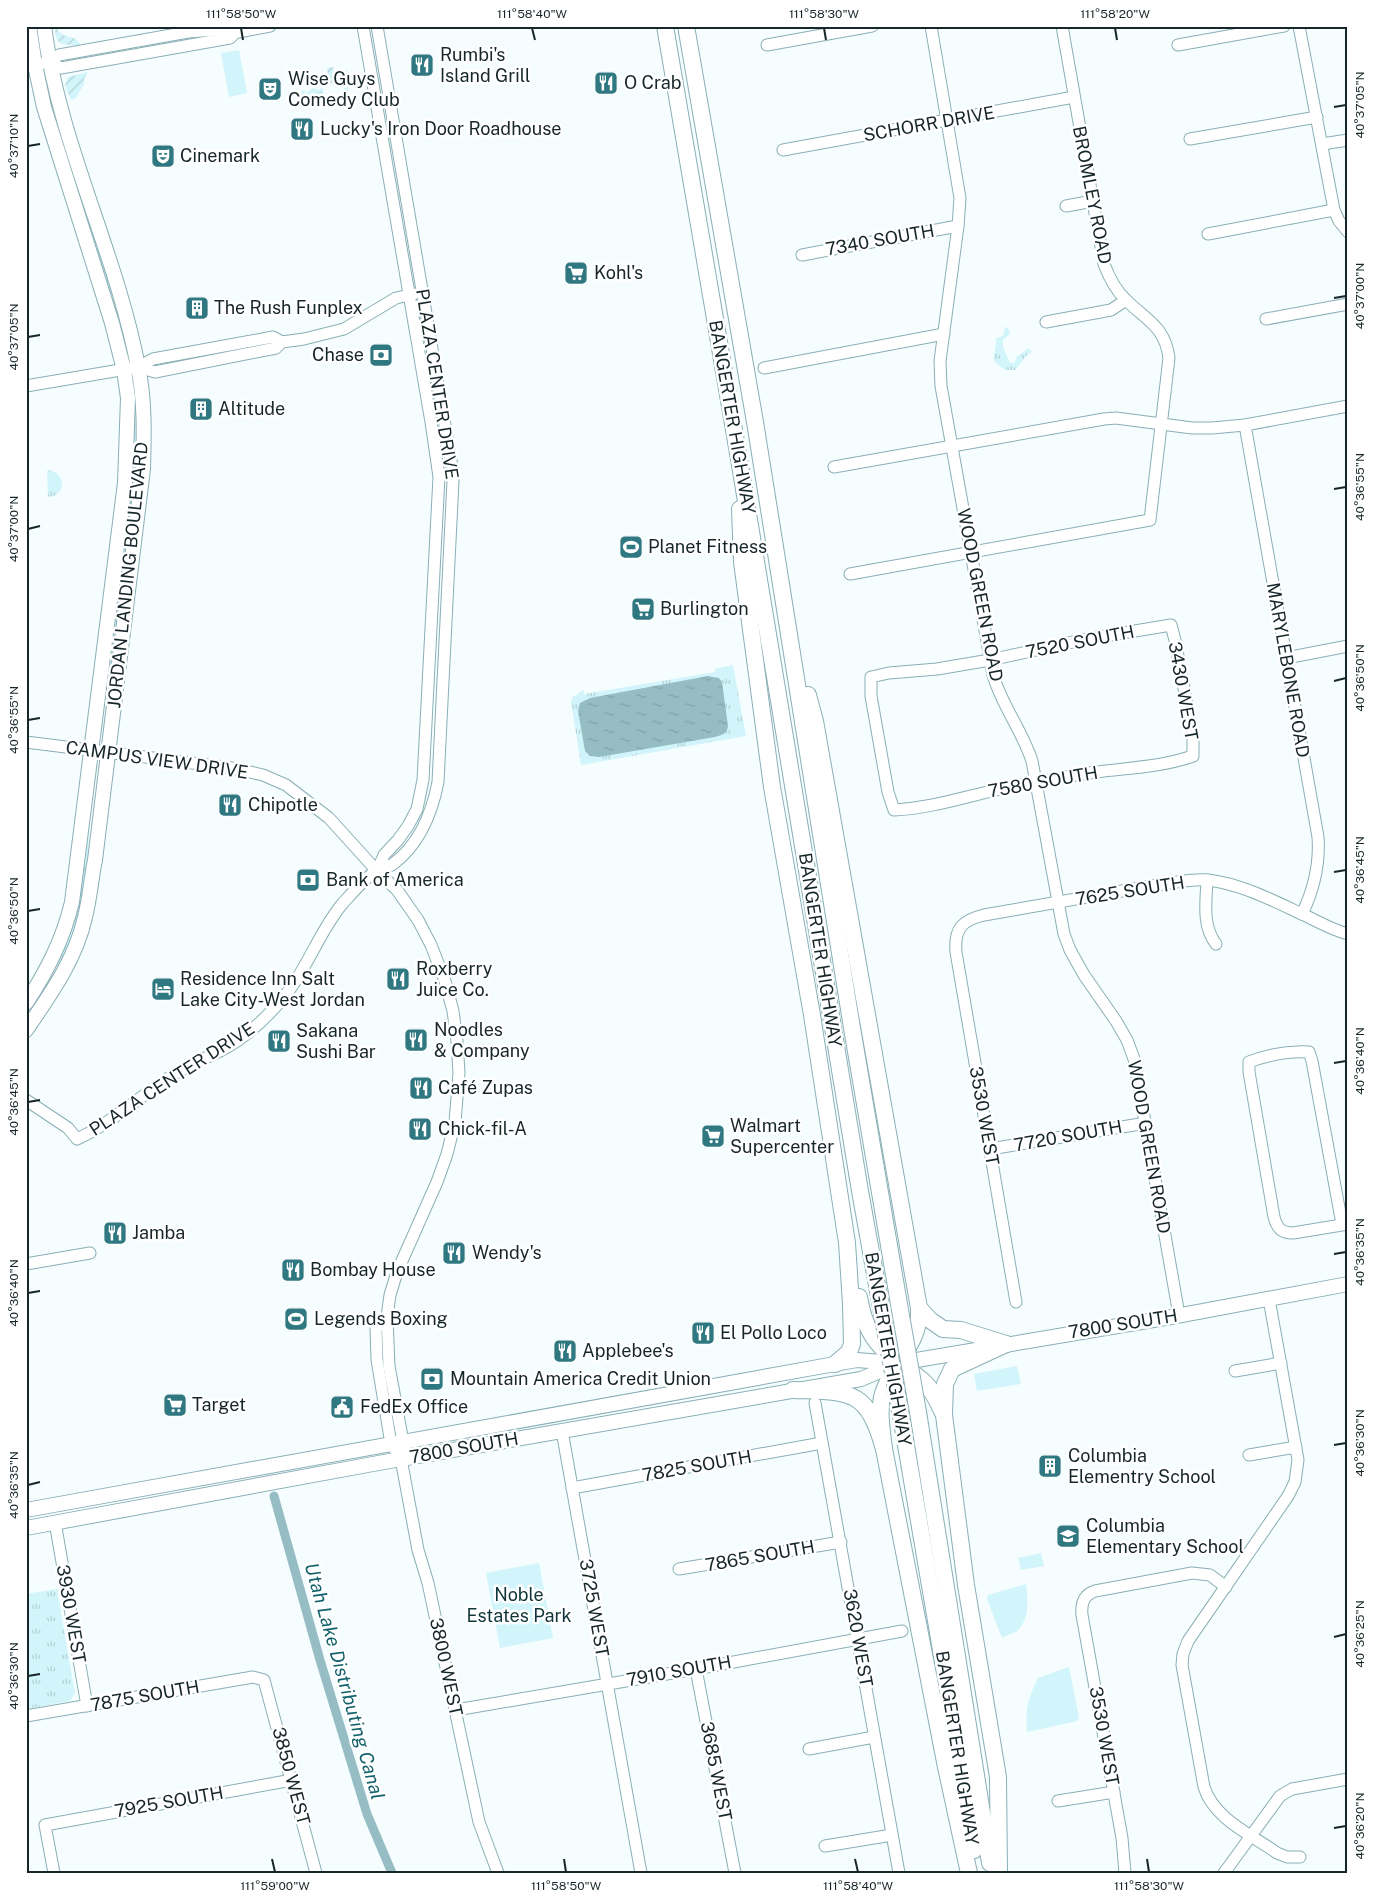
<svg xmlns="http://www.w3.org/2000/svg" width="1374" height="1899" font-family="'Public Sans',sans-serif">
<style>
.grass{fill:url(#grass-tufts)}
.park{fill:#d1f5fa}
.garden{fill:url(#garden-furrows)}
.water{fill:url(#water-ripples)}
.lines{fill:none;stroke-linecap:round;stroke-linejoin:round}
.canal{stroke:#96bdc3;stroke-width:9}
.minor-casing{stroke:#89afb6;stroke-width:13}
.major-casing{stroke:#89afb6;stroke-width:16}
.highway-casing{stroke:#89afb6;stroke-width:18}
.minor{stroke:#fff;stroke-width:11}
.major{stroke:#fff;stroke-width:14}
.highway{stroke:#fff;stroke-width:16}
.highway-bridge-casing{stroke:#89afb6;stroke-width:18;stroke-linecap:butt}
.highway-bridge{stroke:#fff;stroke-width:16}
.ticks{fill:none;stroke:#172629;stroke-width:2}
.labels{text-anchor:middle;stroke-width:5;stroke-linejoin:round;paint-order:stroke}
.poi-label{font-size:18px;fill:#172629;stroke:#fff;text-anchor:start}
.street-label{font-size:18px;fill:#172629;stroke:#fff}
.park-label{font-size:18px;fill:#0f353b;stroke:#fff}
.water-label{font-size:19px;font-style:italic;fill:#13616b;stroke:#fff}
.neatline{fill:none;stroke:#172629;stroke-width:2}
.ticks-label{font-size:12px;text-anchor:middle;fill:#172629}
</style>
<defs>
<pattern id="grass-tufts" width="24" height="20" patternUnits="userSpaceOnUse" patternTransform="scale(1.25)"><rect width="24" height="20" fill="#d1f5fa"/><path d="M3 7l-1-3M5 7V3M7 7l1-3M15 17l-1-3M17 17v-4M19 17l1-3" fill="none" stroke="#b3d2d6"/></pattern>
<pattern id="garden-furrows" width="10" height="10" patternUnits="userSpaceOnUse" patternTransform="scale(1.25)"><rect width="10" height="10" fill="#d1f5fa"/><path d="M-1 1l2-2M0 10L10 0M9 11l2-2" fill="none" stroke="#b3d2d6"/></pattern>
<pattern id="water-ripples" width="26" height="14" patternUnits="userSpaceOnUse" patternTransform="scale(1.25)"><rect width="26" height="14" fill="#96bdc3"/><path d="M2 4q2-2 4 0t4 0M15 11q2-2 4 0t4 0" fill="none" stroke="#81a2a8"/></pattern>
</defs>
<rect width="100%" height="100%" fill="#f5fdfe"/>
<!-- grass -->
<g class="grass">
<polygon points="313,88 319,90 321,88 323,89 325,99 315,100 314,97 305,98 305,95 302,96 301,92 304,90 306,93"/>
<path d="M1005,327l3,1 2,6 -7,6v7l7,16h4l3,-4 -2,-1 14,-10 3,4 -6,4 -11,14h-10l-11,-9c-1,-8 3,-15 2,-23l7,-2z"/>
<polygon points="134,391 138,475 105,735 102,735 110,678 109,648 132,468"/>
<path d="M50,470l8,4c8,11 3,22 -10,23l-1,-26z"/>
<polygon points="733,665 746,736 581,765 571,702 573,696 575,696 583,690 584,694 715,672 715,669"/>
<polygon points="89,823 88,857 83,908 61,968 58,967 57,964"/>
<polygon points="57,1589 75,1693 70,1701 26,1709 26,1594"/>
</g>
<!-- park -->
<g class="park">
<polygon points="239,50 247,93 229,97 221,53"/>
<polygon points="1017,1366 1021,1384 977,1391 974,1374"/>
<polygon points="1041,1553 1044,1566 1021,1570 1018,1558"/>
<polygon points="539,1563 553,1638 500,1648 486,1573"/>
<path d="M1026,1584c2,15 4,36 -9,47 -4,3 -11,4 -15,7l-15,-39 1,-4z"/>
<path d="M1069,1667l10,51 -2,3 -50,11c-2,-25 1,-32 11,-54z"/>
</g>
<!-- garden -->
<g class="garden">
<path d="M55,26l3,1v4l5,4 13,4 4,5 -1,2c-16,-3 -24,2 -24,-20z"/>
<polygon points="333,67 334,73 347,70 348,93 342,94 344,89 342,83 340,85 336,82 333,84 326,82 325,77 328,76 327,68"/>
<polygon points="88,72 84,79 84,84 76,98 71,100 65,85 68,77"/>
<polygon points="56,124 80,183 121,323 114,299 102,275"/>
</g>
<!-- water -->
<path class="water" d="M708,676l11,2 3,4 6,44c-1,8 -6,9 -13,11l-116,20 -9,-1 -5,-5 -7,-40 2,-8 10,-5z"/>
<g class="lines">
<!-- canal -->
<polyline class="canal" points="274,1496 320,1660 367,1814 392,1873"/>
<!-- minor casing -->
<g class="minor-casing">
<g id="minor">
<polyline points="363,26 431,422 439,477 423,780 417,809 408,826 398,840 384,855 377,871"/>
<path d="M931,26l29,172 -2,28 -18,135 1,25 52,289c9,31 29,55 39,86l32,173 6,16 14,25 32,46 11,19 7,19 45,256"/>
<polyline points="1299,26 1334,210 1339,221 1348,232"/>
<polyline points="767,45 872,26"/>
<polyline points="1178,45 1284,26"/>
<polyline points="49,62 61,68 230,38 236,32"/>
<polyline points="26,67 49,62 59,55 188,32 229,29 239,32 270,26"/>
<polyline points="1190,139 1317,117"/>
<polyline points="1322,144 1348,140"/>
<polyline points="783,150 1074,97"/>
<polyline points="1066,206 1093,201"/>
<polyline points="1208,234 1334,210"/>
<polyline points="802,255 958,226"/>
<polyline points="1266,319 1348,304"/>
<polyline points="1046,322 1111,310 1126,300"/>
<polyline points="138,367 155,372 276,348 282,342 304,339 344,329 396,298 414,294"/>
<polyline points="764,368 944,334"/>
<polyline points="26,386 138,367 153,359 273,337 282,342"/>
<path d="M1245,425l73,412c2,28 -4,52 -16,77"/>
<polyline points="834,467 1104,419 1116,418 1192,428 1212,428 1245,425 1348,406"/>
<path d="M850,574l300,-54 19,-162c-4,-32 -23,-38 -43,-58 -11,-10 -17,-23 -22,-36l-42,-238"/>
<path d="M1171,625l4,15 18,97v19c-32,11 -64,12 -97,16 -25,3 -50,9 -75,13 -43,7 -84,23 -127,25l-6,-18 -17,-96v-19l18,-4 48,-4 53,-9 97,-21z"/>
<polyline points="1286,658 1348,646"/>
<polyline points="26,742 232,768 263,775 286,785 329,818 377,871 397,890 418,920 431,945 445,981 453,1011 457,1041 459,1073 455,1122 447,1154 437,1182 397,1272 390,1295 387,1317 389,1366 403,1442 401,1459 418,1550 428,1583 479,1822 498,1873"/>
<path d="M1207,880c-1,22 -5,46 9,64"/>
<path d="M26,1100l42,28 9,11c37,-17 66,-46 101,-67 14,-9 29,-14 44,-22 26,-14 47,-34 65,-57 22,-28 33,-63 56,-90 10,-11 21,-24 33,-32 6,-3 13,-4 17,-7 27,-20 39,-51 45,-82l15,-301 -1,-15 -75,-440"/>
<polyline points="990,1149 1146,1123"/>
<path d="M1342,1224l-30,-163 -3,-9c-20,-1 -42,3 -60,10v10l25,145c3,11 7,16 19,16l55,-9"/>
<polyline points="26,1264 90,1253"/>
<path d="M1269,1299l29,161 -3,22 -7,14 -100,145 -5,13 -1,11 22,122c10,32 48,48 73,66l10,4h13"/>
<path d="M1016,1302l-60,-350c-2,-23 6,-32 28,-37l178,-31c15,-2 31,-5 46,-4 33,4 64,20 94,34 15,7 30,16 46,20"/>
<polyline points="387,1317 376,1328 377,1360 391,1444 396,1451"/>
<polyline points="1235,1371 1281,1363"/>
<polyline points="815,1403 899,1873"/>
<polyline points="562,1431 641,1873"/>
<polyline points="1249,1455 1296,1447"/>
<polyline points="572,1488 822,1443"/>
<polyline points="55,1522 87,1706"/>
<polyline points="679,1569 841,1542"/>
<polyline points="696,1669 735,1873"/>
<polyline points="456,1710 696,1669 902,1631"/>
<polyline points="26,1716 253,1677 264,1680 316,1873"/>
<polyline points="809,1749 874,1737"/>
<polyline points="1058,1801 1114,1792"/>
<polyline points="825,1846 892,1835"/>
<polyline points="54,1873 45,1825 292,1780"/>
<path d="M1125,1873l-3,-35 -40,-223c-1,-11 1,-20 13,-24l97,-18 18,2 16,12"/>
<polyline points="1224,1873 1280,1796 1292,1789 1348,1779"/>
</g>
</g>
<!-- major casing -->
<g class="major-casing">
<g id="major">
<path d="M26,1003c21,-32 37,-63 46,-101l53,-419 3,-85 -4,-28 -12,-47 -68,-216 -9,-42 -6,-39"/>
<path d="M26,1030c24,-35 50,-71 59,-113 5,-19 6,-38 10,-57l48,-391c1,-34 2,-69 -5,-102 -22,-116 -79,-223 -94,-341"/>
<polyline points="26,1510 857,1360 895,1363"/>
<polyline points="26,1528 384,1462 861,1379 899,1363 1171,1317 1348,1284"/>
</g>
</g>
<!-- highway casing -->
<g class="highway-casing">
<g id="highway">
<polyline points="665,26 741,471 860,1191 882,1313"/>
<polyline points="686,26 755,422 852,1028 900,1310"/>
<polyline points="740,509 742,562 772,787 812,1015 847,1243 851,1304 852,1344 849,1352 835,1364"/>
<path d="M808,695l7,26 104,587c2,32 -23,52 -34,80 -8,18 -3,42 -1,61"/>
<path d="M859,1297c5,31 16,48 41,67 8,6 18,12 25,19 8,8 13,19 18,30"/>
<polyline points="919,1308 930,1320 943,1329 961,1330 1006,1344"/>
<path d="M793,1390c57,2 74,-2 91,59l62,318 23,106"/>
<polyline points="918,1412 990,1863"/>
<polyline points="901,1416 967,1802 974,1850"/>
<polyline points="999,1873 998,1777 966,1585 944,1415 945,1384 952,1369 1006,1344"/>
</g>
</g>
<!-- minor -->
<use href="#minor" class="minor"/>
<!-- major -->
<use href="#major" class="major"/>
<!-- highway -->
<use href="#highway" class="highway"/>
<!-- highway-bridge casing -->
<g class="highway-bridge-casing">
<g id="highway-bridge">
<polyline points="900,1310 918,1412"/>
<polyline points="882,1313 901,1416"/>
</g>
</g>
<!-- highway-bridge -->
<use href="#highway-bridge" class="highway-bridge"/>
</g>
<!-- ticks -->
<path class="ticks" d="M241,28l2,12M532,28l3,12M824,28l2,12M1115,28l2,12M1334,107l12,-2M28,146l12,-2M1334,298l12,-2M28,337l12,-2M1334,489l12,-2M28,529l12,-3M1334,681l12,-3M28,720l12,-2M1334,872l12,-2M28,911l12,-2M1334,1063l12,-2M28,1102l12,-2M1334,1254l12,-2M28,1293l12,-2M1334,1445l12,-2M28,1485l12,-3M1334,1637l12,-3M28,1676l12,-2M1334,1828l12,-2M272,1859l3,13M564,1859l2,13M855,1859l3,13M1147,1859l2,13"/>
<!-- icons -->
<defs>
<g id="restaurant-square" transform="scale(1.25)"><rect x="-9" y="-9" width="18" height="18" rx="4" fill="#2f7781" stroke="#fff"/><path d="M-5-6h1v4h1v-4h1v4h1v-4h1v5L-1.5 .5V6h-2V.5L-5-1ZM5-6V6H3V1.5H1.5Q1.5-4 5-6Z" fill="#fff"/></g>
<g id="theatre-square" transform="scale(1.25)"><rect x="-9" y="-9" width="18" height="18" rx="4" fill="#2f7781" stroke="#fff"/><path d="M-5-5.5Q0-4 5-5.5V0Q5 5 0 6Q-5 5-5 0ZM-3.3-2.5H-1v1.5H-3.3ZM1-2.5H3.3v1.5H1ZM-2.8 1Q0 5.5 2.8 1Z" fill="#fff"/></g>
<g id="supermarket-square" transform="scale(1.25)"><rect x="-9" y="-9" width="18" height="18" rx="4" fill="#2f7781" stroke="#fff"/><path d="M-6-5.5h2.5l.6 2H6L4.5 2H-2.5L-4.4-4H-6ZM-1.5 3.2a1.3 1.3 0 1 0 .1 0ZM3 3.2a1.3 1.3 0 1 0 .1 0Z" fill="#fff"/></g>
<g id="building-square" transform="scale(1.25)"><rect x="-9" y="-9" width="18" height="18" rx="4" fill="#2f7781" stroke="#fff"/><path d="M-4-6H4V6H1V3H-1V6H-4ZM-2.5-4.3h1.7v1.8h-1.7ZM.8-4.3h1.7v1.8H.8ZM-2.5-1h1.7V.8h-1.7ZM.8-1h1.7V.8H.8Z" fill="#fff"/></g>
<g id="bank-square" transform="scale(1.25)"><rect x="-9" y="-9" width="18" height="18" rx="4" fill="#2f7781" stroke="#fff"/><path d="M-6-4H6V4H-6ZM0-2.3a2.3 2.3 0 1 0 0 4.6a2.3 2.3 0 1 0 0-4.6Z" fill="#fff"/></g>
<g id="stadium-square" transform="scale(1.25)"><rect x="-9" y="-9" width="18" height="18" rx="4" fill="#2f7781" stroke="#fff"/><path d="M0-5a6.5 5 0 1 0 0 10a6.5 5 0 1 0 0-10ZM-3.5-1.8h7v3.6h-7Z" fill="#fff"/></g>
<g id="hotel-square" transform="scale(1.25)"><rect x="-9" y="-9" width="18" height="18" rx="4" fill="#2f7781" stroke="#fff"/><path d="M-6-4.5h1.5V1H6V5H4.5V3h-9V5H-6ZM-4 0a1.8 1.8 0 1 1 3.6 0ZM.5 0V-2.5h3Q6-2.5 6 0Z" fill="#fff"/></g>
<g id="civic-square" transform="scale(1.25)"><rect x="-9" y="-9" width="18" height="18" rx="4" fill="#2f7781" stroke="#fff"/><path d="M-.6-6.5H3V-4.5H.6V-3L4-1V1h2V6H-6V1h2V-1L-.6-3ZM-1.2 2.5V6h2.4V2.5Z" fill="#fff"/></g>
<g id="school-square" transform="scale(1.25)"><rect x="-9" y="-9" width="18" height="18" rx="4" fill="#2f7781" stroke="#fff"/><path d="M0-5L7-2L0 1L-7-2ZM-4 1L0 2.5L4 1V4Q0 6-4 4Z" fill="#fff"/></g>
</defs>
<g fill-rule="evenodd">
<use href="#restaurant-square" x="422" y="65"/>
<use href="#restaurant-square" x="606" y="83"/>
<use href="#theatre-square" x="270" y="89"/>
<use href="#restaurant-square" x="302" y="129"/>
<use href="#theatre-square" x="163" y="156"/>
<use href="#supermarket-square" x="576" y="273"/>
<use href="#building-square" x="197" y="308"/>
<use href="#bank-square" x="381" y="355"/>
<use href="#building-square" x="201" y="409"/>
<use href="#stadium-square" x="631" y="547"/>
<use href="#supermarket-square" x="643" y="609"/>
<use href="#restaurant-square" x="230" y="805"/>
<use href="#bank-square" x="308" y="880"/>
<use href="#restaurant-square" x="398" y="979"/>
<use href="#hotel-square" x="163" y="989"/>
<use href="#restaurant-square" x="416" y="1040"/>
<use href="#restaurant-square" x="279" y="1041"/>
<use href="#restaurant-square" x="421" y="1088"/>
<use href="#restaurant-square" x="420" y="1129"/>
<use href="#supermarket-square" x="713" y="1136"/>
<use href="#restaurant-square" x="115" y="1233"/>
<use href="#restaurant-square" x="454" y="1253"/>
<use href="#restaurant-square" x="293" y="1270"/>
<use href="#stadium-square" x="296" y="1319"/>
<use href="#restaurant-square" x="703" y="1333"/>
<use href="#restaurant-square" x="565" y="1351"/>
<use href="#bank-square" x="432" y="1379"/>
<use href="#supermarket-square" x="175" y="1405"/>
<use href="#civic-square" x="342" y="1407"/>
<use href="#building-square" x="1050" y="1466"/>
<use href="#school-square" x="1068" y="1536"/>
</g>
<g class="labels">
<!-- poi labels -->
<g class="poi-label">
<text x="440" y="61">Rumbi's<tspan x="440" dy="21">Island Grill</tspan></text>
<text x="288" y="85">Wise Guys<tspan x="288" dy="21">Comedy Club</tspan></text>
<text x="624" y="89">O Crab</text>
<text x="320" y="135">Lucky's Iron Door Roadhouse</text>
<text x="180" y="162">Cinemark</text>
<text x="594" y="279">Kohl's</text>
<text x="214" y="314">The Rush Funplex</text>
<text x="364" y="361" text-anchor="end">Chase</text>
<text x="218" y="415">Altitude</text>
<text x="648" y="553">Planet Fitness</text>
<text x="660" y="615">Burlington</text>
<text x="248" y="811">Chipotle</text>
<text x="326" y="886">Bank of America</text>
<text x="416" y="975">Roxberry<tspan x="416" dy="21">Juice Co.</tspan></text>
<text x="180" y="985">Residence Inn Salt<tspan x="180" dy="21">Lake City-West Jordan</tspan></text>
<text x="434" y="1036">Noodles<tspan x="434" dy="21">&amp; Company</tspan></text>
<text x="296" y="1037">Sakana<tspan x="296" dy="21">Sushi Bar</tspan></text>
<text x="438" y="1094">Café Zupas</text>
<text x="730" y="1132">Walmart<tspan x="730" dy="21">Supercenter</tspan></text>
<text x="438" y="1135">Chick-fil-A</text>
<text x="132" y="1239">Jamba</text>
<text x="472" y="1259">Wendy's</text>
<text x="310" y="1276">Bombay House</text>
<text x="314" y="1325">Legends Boxing</text>
<text x="720" y="1339">El Pollo Loco</text>
<text x="582" y="1357">Applebee's</text>
<text x="450" y="1385">Mountain America Credit Union</text>
<text x="192" y="1411">Target</text>
<text x="360" y="1413">FedEx Office</text>
<text x="1068" y="1462">Columbia<tspan x="1068" dy="21">Elementry School</tspan></text>
<text x="1086" y="1532">Columbia<tspan x="1086" dy="21">Elementary School</tspan></text>
</g>
<!-- street labels -->
<g class="street-label">
<text transform="translate(929 124) rotate(-10)" y="6">SCHORR DRIVE</text>
<text transform="translate(1092 195) rotate(79)" y="6">BROMLEY ROAD</text>
<text transform="translate(880 240) rotate(-10)" y="6">7340 SOUTH</text>
<text transform="translate(437 384) rotate(81)" y="6">PLAZA CENTER DRIVE</text>
<text transform="translate(732 417) rotate(80)" y="6">BANGERTER HIGHWAY</text>
<text transform="translate(128 575) rotate(-84)" y="6">JORDAN LANDING BOULEVARD</text>
<text transform="translate(980 595) rotate(79)" y="6">WOOD GREEN ROAD</text>
<text transform="translate(1080 642) rotate(-11)" y="6">7520 SOUTH</text>
<text transform="translate(1288 670) rotate(80)" y="6">MARYLEBONE ROAD</text>
<text transform="translate(1183 691) rotate(80)" y="6">3430 WEST</text>
<text transform="translate(157 760) rotate(8)" y="6">CAMPUS VIEW DRIVE</text>
<text transform="translate(1043 782) rotate(-10)" y="6">7580 SOUTH</text>
<text transform="translate(1130 891) rotate(-9)" y="6">7625 SOUTH</text>
<text transform="translate(820 950) rotate(81)" y="6">BANGERTER HIGHWAY</text>
<text transform="translate(172 1079) rotate(-33)" y="6">PLAZA CENTER DRIVE</text>
<text transform="translate(984 1116) rotate(80)" y="6">3530 WEST</text>
<text transform="translate(1068 1136) rotate(-10)" y="6">7720 SOUTH</text>
<text transform="translate(1149 1147) rotate(80)" y="6">WOOD GREEN ROAD</text>
<text transform="translate(1123 1324) rotate(-9)" y="6">7800 SOUTH</text>
<text transform="translate(888 1349) rotate(80)" y="6">BANGERTER HIGHWAY</text>
<text transform="translate(464 1448) rotate(-10)" y="6">7800 SOUTH</text>
<text transform="translate(697 1466) rotate(-10)" y="6">7825 SOUTH</text>
<text transform="translate(760 1556) rotate(-10)" y="6">7865 SOUTH</text>
<text transform="translate(594 1608) rotate(80)" y="6">3725 WEST</text>
<text transform="translate(71 1614) rotate(80)" y="6">3930 WEST</text>
<text transform="translate(858 1638) rotate(80)" y="6">3620 WEST</text>
<text transform="translate(446 1667) rotate(78)" y="6">3800 WEST</text>
<text transform="translate(679 1671) rotate(-10)" y="6">7910 SOUTH</text>
<text transform="translate(145 1696) rotate(-10)" y="6">7875 SOUTH</text>
<text transform="translate(1104 1736) rotate(80)" y="6">3530 WEST</text>
<text transform="translate(957 1748) rotate(81)" y="6">BANGERTER HIGHWAY</text>
<text transform="translate(716 1771) rotate(79)" y="6">3685 WEST</text>
<text transform="translate(291 1776) rotate(75)" y="6">3850 WEST</text>
<text transform="translate(169 1802) rotate(-10)" y="6">7925 SOUTH</text>
</g>
<!-- park labels -->
<g class="park-label">
<text x="519" y="1601">Noble<tspan x="519" dy="21">Estates Park</tspan></text>
</g>
<!-- water labels -->
<g class="water-label">
<text transform="translate(345 1681) rotate(74)" y="7">Utah Lake Distributing Canal</text>
</g>
</g>
<!-- border -->
<rect width="1374" height="1899" fill="none" stroke="#ffffff" stroke-width="55"/>
<rect x="28" y="28" width="1318" height="1844" class="neatline"/>
<g class="ticks-label">
<text x="241" y="18">111°58'50"W</text>
<text x="532" y="18">111°58'40"W</text>
<text x="824" y="18">111°58'30"W</text>
<text x="1115" y="18">111°58'20"W</text>
<text transform="translate(1360 105) rotate(-90)" y="4">40°37'05"N</text>
<text transform="translate(14 146) rotate(-90)" y="4">40°37'10"N</text>
<text transform="translate(1360 296) rotate(-90)" y="4">40°37'00"N</text>
<text transform="translate(14 337) rotate(-90)" y="4">40°37'05"N</text>
<text transform="translate(1360 487) rotate(-90)" y="4">40°36'55"N</text>
<text transform="translate(14 529) rotate(-90)" y="4">40°37'00"N</text>
<text transform="translate(1360 678) rotate(-90)" y="4">40°36'50"N</text>
<text transform="translate(14 720) rotate(-90)" y="4">40°36'55"N</text>
<text transform="translate(1360 870) rotate(-90)" y="4">40°36'45"N</text>
<text transform="translate(14 911) rotate(-90)" y="4">40°36'50"N</text>
<text transform="translate(1360 1061) rotate(-90)" y="4">40°36'40"N</text>
<text transform="translate(14 1102) rotate(-90)" y="4">40°36'45"N</text>
<text transform="translate(1360 1252) rotate(-90)" y="4">40°36'35"N</text>
<text transform="translate(14 1293) rotate(-90)" y="4">40°36'40"N</text>
<text transform="translate(1360 1443) rotate(-90)" y="4">40°36'30"N</text>
<text transform="translate(14 1485) rotate(-90)" y="4">40°36'35"N</text>
<text transform="translate(1360 1634) rotate(-90)" y="4">40°36'25"N</text>
<text transform="translate(14 1676) rotate(-90)" y="4">40°36'30"N</text>
<text transform="translate(1360 1826) rotate(-90)" y="4">40°36'20"N</text>
<text x="275" y="1890">111°59'00"W</text>
<text x="566" y="1890">111°58'50"W</text>
<text x="858" y="1890">111°58'40"W</text>
<text x="1149" y="1890">111°58'30"W</text>
</g>
</svg>
